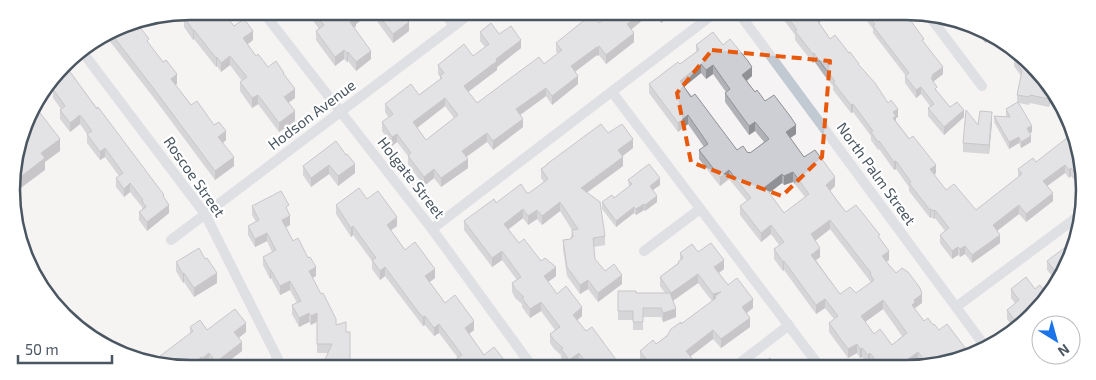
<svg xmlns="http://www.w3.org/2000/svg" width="1096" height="380" font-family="'Exo 2',sans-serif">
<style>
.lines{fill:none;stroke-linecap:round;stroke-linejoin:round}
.street{stroke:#c1cad2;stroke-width:10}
.wall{fill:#b0b2b7;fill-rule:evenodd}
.shaded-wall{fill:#909195}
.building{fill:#cdcfd5;stroke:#909195;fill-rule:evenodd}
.marked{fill:none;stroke:#e8590c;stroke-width:4;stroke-dasharray:10 6;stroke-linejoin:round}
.labels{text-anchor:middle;stroke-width:4.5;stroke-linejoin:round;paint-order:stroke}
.street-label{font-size:15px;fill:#4a5661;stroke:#fff}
.rim{fill:none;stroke:#4a5661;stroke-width:2.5}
</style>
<rect width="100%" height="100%" fill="#f5f3f3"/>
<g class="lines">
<!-- street -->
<g class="street">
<polyline points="263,12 432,229 531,365"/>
<polyline points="444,13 454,26"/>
<polyline points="741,16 987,349"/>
<polyline points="930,17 982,86"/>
<polyline points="81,50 205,214 278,359 273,363"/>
<polyline points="612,92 820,367"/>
<polyline points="432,229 712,15"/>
<polyline points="171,240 471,13"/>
<polyline points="644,251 700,209"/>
<polyline points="956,307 1080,215"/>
<polyline points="736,366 789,325"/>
</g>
</g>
<!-- wall -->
<g class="wall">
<polygon points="190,11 231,12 226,16 234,26 253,40 247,44 256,56 268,67 284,75 295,98 288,103 295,121 279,132 258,104 252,108 240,91 240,82 242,81 230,65 221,72 217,66 216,67 194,39 193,40 184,27 184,17 191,12"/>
<polygon points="312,12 371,13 356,24 356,26 354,28 371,59 356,71 348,61 347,62 344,59 335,66 316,40 316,31 319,29 314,22 314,15"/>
<polygon points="371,13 408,13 404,16 409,31 393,43"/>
<polygon points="654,15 671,15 661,23"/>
<polygon points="781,16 821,16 821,21 819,23 830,39 849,53 859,65 898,117 896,118 896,121 936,173 934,175 946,190 976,210 1018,177 1018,169 1036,162 1083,166 1078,184 1071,176 1069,178 1065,173 1047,186 1053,201 1026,222 1019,214 997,231 1000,243 972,263 965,254 960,257 958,255 952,259 940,243 940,235 945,231 935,218 934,219 931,217 930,218 909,191 909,187 896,169 894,170 879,149 878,150 871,140 871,136 853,112 851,113 833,90 833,86 824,75 814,61 813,63 795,40 795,35"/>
<polygon points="864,17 908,17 924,43 943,74 933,81 937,92 950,107 964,117 944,135 928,116 928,108 930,106 921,94 916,98 905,83 905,76 906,76 873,33 873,29"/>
<polygon points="137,22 137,23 149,45 177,84 175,85 191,105 226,140 223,143 234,166 215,180 157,102 105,35 122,25"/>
<path d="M599,23l32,6 3,13 -28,22 -7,-9 -2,1v-1l-22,16 3,13 -26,21 -6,-9 -26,19 3,12 -30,23 -6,-8 -7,4 -14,11 2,11 -27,19 -7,-9 -10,8 -16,-22v-8l-11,-14 -5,4 -10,-15v-9l7,-4 -4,-6v-8l34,-9 21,-16v-2l-2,-3v-9l35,-9 12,-9 -5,-6v-9l19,2 22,14 -24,19v3l-29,22 9,11 67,-39 14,-11 -2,-1v-9zM445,106l9,12 -28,22 -9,-12z"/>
<polygon points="974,28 992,37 985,43"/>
<path d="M696,45h27l29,31 -5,5 8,11 10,9 31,33 -6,4 14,19 31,29 -5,5 16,21 34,26 9,22 -3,2 36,41 -7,5v2l9,11 9,4 6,5 27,26 -36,11h-7l-5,-6 -8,6h-36l-4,-5 -2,2 -6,-7 -2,1 -3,-5 -9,5 -19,-26v-9l5,-4 -9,-11 -9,6 -32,-44 -1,1 -9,-12v-10l5,-4 -8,-11 -10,8 -21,-27v-9l7,-5 -18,-22 -9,7 -21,-27v-9l5,-3 -16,-23 -10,8 -29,-39v-9l31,-20 16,-12zM701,73l5,6 7,-5 13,18 -1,1v9l24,33 6,-4 9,11 -14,11 -13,-3 -53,-63zM793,182l12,15 -21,16 -15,-20 13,-10 2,2zM830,229l40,52v2l-14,10 -16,1 -24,-34 4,-3 -5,-16zM883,309l19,27 -10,9 -18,-11 -9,-12z"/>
<polygon points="1013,47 1055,94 1052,94 1049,107 1030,103 1029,105 1019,103 1032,132 1030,133 1031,142 1021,148 1019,143 1009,149 994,122 994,116 1006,117 1006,109 1017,102 1017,95 1021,76 1014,66 1014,58 1018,55"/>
<polygon points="65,65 164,198 169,213 147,231 139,220 139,212 142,210 142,207 130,192 124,197 116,187 116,178 119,176 105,157 100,160 87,143 87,134 80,124 70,132 60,119 60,110 61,109 53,98 53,90 49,85"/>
<polygon points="992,122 989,154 963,152 963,143 978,125"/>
<polygon points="608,133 633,148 623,156 623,166 587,192 605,236 605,245 594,247 595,259 605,271 622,284 598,302 588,289 580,294 567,276 563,249 563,240 571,239 572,230 560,211 542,225 537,219 528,225 523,218 508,229 519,243 541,261 556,276 548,282 557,294 582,316 577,320 586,331 617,365 581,365 579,362 575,365 566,365 561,358 561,355 554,349 550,343 550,334 555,330 541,311 530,318 522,307 522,304 515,298 512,292 512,283 517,280 502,260 492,267 464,230 464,221 496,203 529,193 544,182 541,178 541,169 547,165 547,164"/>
<polygon points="336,141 355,173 338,186 329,174 311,187 303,175 303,166"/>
<polygon points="628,180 660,185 653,190 657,202 645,211 644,210 636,215 634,213 616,227 602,209 602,202 614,198 629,187"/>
<polygon points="367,199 397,226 391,230 405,250 435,278 430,282 445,303 474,330 469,334 484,355 508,365 452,364 452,362 458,358 439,333 434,336 425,325 423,326 385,276 380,280 372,269 372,261 353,235 351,237 336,214 336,205"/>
<polygon points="252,206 289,213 290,225 286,227 293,241 316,276 312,278 336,325 346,322 328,353 317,353 317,322 311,325 309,322 299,327 292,314 292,305 297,303 290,290 280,295 271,278 270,279 263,265 263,257 272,252 267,241 255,247 248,235 248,226 256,222 252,215"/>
<polygon points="698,252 724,269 719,273 728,285 753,308 747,313 750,327 721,348 713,339 690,356 693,366 638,366 638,364 641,362 640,360 640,351 656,344 712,301 698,283 673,301 676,317 663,322 661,317 643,317 643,330 633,330 633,320 618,320 618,291 636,293 665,293 660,286 660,277 678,263 678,262 680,260 680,253"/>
<polygon points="1072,252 1061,280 1058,283 1047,270 1047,261"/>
<polygon points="176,262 217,283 194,297 184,282 183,283 176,271"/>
<polygon points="1011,289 1035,289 1048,296 1024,324 1015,330 1007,319 1007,310 1015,303 1011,298"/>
<polygon points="190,327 207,330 246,332 239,338 242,351 226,363 210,363 209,362 208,363 151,363 190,334"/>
</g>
<!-- shaded-wall -->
<g class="shaded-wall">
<polygon points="222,12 231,12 222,19"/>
<polygon points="359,13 371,13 356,24 356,26 350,31 350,22 355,16"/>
<polygon points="639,15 649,15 627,33 627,24"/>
<polygon points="661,15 671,15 661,23"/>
<polygon points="817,16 821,16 821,21 815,26 815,17"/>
<polygon points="409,22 409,31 393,43 393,34"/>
<polygon points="193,30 194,30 194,39 193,40"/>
<polygon points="253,31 253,40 243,48 243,38"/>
<polygon points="634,33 634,42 606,64 606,55"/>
<polygon points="986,34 992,37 985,43 985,35"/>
<polygon points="521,40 521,48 497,67 497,70 464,95 464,86 496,59"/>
<polygon points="599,46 599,55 597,56 597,48"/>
<polygon points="597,47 597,55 571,75 571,66"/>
<polygon points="344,50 344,59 335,66 335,57"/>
<polygon points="371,51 371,59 356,71 356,62"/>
<polygon points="348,52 348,61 347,62 347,53"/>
<polygon points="814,53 814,61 813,63 813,54"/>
<polygon points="230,56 230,65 221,72 221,63"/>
<polygon points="217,57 217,66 216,67 216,58"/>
<polygon points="701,64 701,73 680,90 680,81"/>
<polygon points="713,65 713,74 706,79 706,70"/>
<polygon points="752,67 752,76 742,84 742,75"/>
<polygon points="943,67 943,74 933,82 931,78 932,75"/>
<polygon points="177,74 177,84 171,88 171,79"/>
<polygon points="578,76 578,84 552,105 552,96"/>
<polygon points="921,87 921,94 916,98 916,90"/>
<polygon points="546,88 546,96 516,118 516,109"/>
<polygon points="295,89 295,98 284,106 284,97"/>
<polygon points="1051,89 1052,94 1049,107 1049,99"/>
<polygon points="258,95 258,104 252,108 252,98"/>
<polygon points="445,98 445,106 413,131 413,122"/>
<polygon points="853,104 853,112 851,113 851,105"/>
<polygon points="898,109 898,117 896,118 896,124 893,126 893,112"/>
<polygon points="964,110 964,117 944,135 944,127"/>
<polygon points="295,111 295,121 279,132 279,123"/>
<polygon points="992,112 992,122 989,154 989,145"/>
<polygon points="80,115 80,124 70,132 70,123"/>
<polygon points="688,115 688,124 678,132 678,123"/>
<polygon points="523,119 523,127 493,150 493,141"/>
<polygon points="755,122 755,131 749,135 749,126"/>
<polygon points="796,125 796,134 786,141 786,132"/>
<polygon points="1032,126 1032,132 1027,135 1027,128"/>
<polygon points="226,131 226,140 218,146 218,137"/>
<polygon points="487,133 487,142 462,160 462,151"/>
<polygon points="397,134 397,142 392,146 392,137"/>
<polygon points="1031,136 1031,142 1021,148 1021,142"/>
<polygon points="1019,137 1019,143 1009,149 1009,142"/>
<polygon points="60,139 60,151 45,162 45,170 14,193 14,182 41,153"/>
<polygon points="633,139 633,148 618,159 618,150"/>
<polygon points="105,148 105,157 100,160 100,152"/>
<polygon points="234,157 234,166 215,180 215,171"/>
<polygon points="623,157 623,166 581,197 581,188"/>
<polygon points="468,159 468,168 441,187 441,178"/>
<polygon points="896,161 896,169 894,170 894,162"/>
<polygon points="355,164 355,173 338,186 338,176"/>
<polygon points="329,165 329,174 311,187 311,178"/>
<polygon points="936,165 936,173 930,178 930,169"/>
<polygon points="1065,165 1065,173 1043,189 1043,181"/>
<polygon points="1071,168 1071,176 1069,178 1069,170"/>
<polygon points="434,169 434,178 424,186 424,177"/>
<polygon points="729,170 729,179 720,186 720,177"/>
<polygon points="793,172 793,182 784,185 784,176"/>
<polygon points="1083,172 1082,181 1078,184 1078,176"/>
<polygon points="782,174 782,183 765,196 765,187"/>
<polygon points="835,177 835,186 826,194 826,185"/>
<polygon points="660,178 660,185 650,192 650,186"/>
<polygon points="130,183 130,192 124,197 124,189"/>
<polygon points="1053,193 1053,201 1026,222 1026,214"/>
<polygon points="657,196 657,202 645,211 645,205"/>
<polygon points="560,202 560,211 542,225 542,216"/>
<polygon points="644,204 644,210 636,215 636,209"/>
<polygon points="169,205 169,213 147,231 147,222"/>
<polygon points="1019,205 1019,214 993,234 993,225"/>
<polygon points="634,207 634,213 616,227 616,221"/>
<polygon points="523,209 523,218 504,233 504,224"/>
<polygon points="931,209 931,217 930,218 930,210"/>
<polygon points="537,210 537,219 528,225 528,216"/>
<polygon points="935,210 935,218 934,219 934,211"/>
<polygon points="290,216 290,225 282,229 282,220"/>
<polygon points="397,217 397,226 387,233 387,225"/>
<polygon points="830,220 830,229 811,244 811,234"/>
<polygon points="771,225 771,234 761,242 761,233"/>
<polygon points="353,226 353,235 351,237 351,228"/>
<polygon points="267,233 267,241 255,247 255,239"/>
<polygon points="1000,235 1000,243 972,263 972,255"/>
<polygon points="965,246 965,254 960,257 960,249"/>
<polygon points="958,247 958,255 952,259 952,251"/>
<polygon points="820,248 820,257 811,264 811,255"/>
<polygon points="502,251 502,260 492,267 492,258"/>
<polygon points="889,251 889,260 882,265 882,256"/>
<polygon points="724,260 724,269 714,276 714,267"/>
<polygon points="784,261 784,270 783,271 783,262"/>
<polygon points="316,267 316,276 309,280 309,271"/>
<polygon points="385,267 385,276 380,280 380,271"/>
<polygon points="556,267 556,276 544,285 544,276"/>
<polygon points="435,269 435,278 425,285 425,276"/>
<polygon points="270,270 271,270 271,278 270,279"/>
<polygon points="184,273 184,282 183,283 183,274"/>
<polygon points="217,273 217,283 194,297 194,288"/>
<polygon points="698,274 698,283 671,302 671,293"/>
<polygon points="622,275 622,284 598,302 598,293"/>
<polygon points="588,280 588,289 580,294 580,285"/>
<polygon points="290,281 290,290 280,295 280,286"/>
<polygon points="721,292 716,298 715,296 715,303 713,303 713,294"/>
<polygon points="922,294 922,303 915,308 915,311 912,305 914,300"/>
<polygon points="753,299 753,308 742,316 742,307"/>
<polygon points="825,299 825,308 816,314 816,305"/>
<polygon points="883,300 883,309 861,325 861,316"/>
<polygon points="541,302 541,311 530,318 530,309"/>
<polygon points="582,307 582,316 573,324 573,315"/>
<polygon points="676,309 676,317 663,322 663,313"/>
<polygon points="309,313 309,322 299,327 299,318"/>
<polygon points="317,313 317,321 311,325 311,316"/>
<polygon points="425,316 425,325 423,326 423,317"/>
<polygon points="750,318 750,327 721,348 721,339"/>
<polygon points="474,321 474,330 465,337 465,328"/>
<polygon points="246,323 246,332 234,341 234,332"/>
<polygon points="439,324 439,333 434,336 434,328"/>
<polygon points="713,330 713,339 686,360 686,351"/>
<polygon points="242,342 242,351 226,363 216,363 216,362"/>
<polygon points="857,344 857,353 848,358 848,349"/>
<polygon points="862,348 862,357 860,358 860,349"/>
<polygon points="966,349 966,356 955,359 955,357"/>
<polygon points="918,352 918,361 910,367 900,367 900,365"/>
<polygon points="209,353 209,362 208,363 203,363 203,358"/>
<polygon points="579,353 579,362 575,365 569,365 569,360"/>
<polygon points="870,353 870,362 868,364 868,355"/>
<polygon points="202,357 202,363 193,363"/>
<polygon points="693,360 693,366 686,366"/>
<polygon points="617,361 617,365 611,365"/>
</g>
<!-- building -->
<g class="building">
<polygon points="192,11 223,12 234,26 244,19 253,31 243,38 256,56 258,54 268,67 276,61 284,73 283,73 295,89 284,97 295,111 279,123 258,95 252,98 240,82 247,77 230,56 221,63 217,57 216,58 194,30 193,30 184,17"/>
<polygon points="315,12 359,13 355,16 356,17 350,22 371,51 356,62 348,52 347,53 344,50 335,57 316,31 324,25 314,13"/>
<polygon points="377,13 402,13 409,22 393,34"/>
<path d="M592,14l7,9 11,-8h29l-12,9 7,9 -28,22 -7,-9 -2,2v-1l-26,19 7,10 -26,20 -6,-8 -30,21 7,10 -30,22 -6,-8 -7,5 -18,13 6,8 -27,19 -7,-9 -10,8 -16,-21 3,-3 -14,-19 -5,3 -10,-15 11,-8 -8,-10 26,-20 8,11 23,-17 -2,-2 4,-3 -6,-8 26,-21 9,12 16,-12 -9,-12 11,-9 8,11 12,-8 10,14 -25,19 1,2 -33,25 13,17 62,-46 5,7 18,-14 -6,-7zM445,98l13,17 -32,25 -13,-18z"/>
<polygon points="787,16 817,16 815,17 830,39 835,35 849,53 850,52 859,64 858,64 875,83 888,103 891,100 898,109 893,112 896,116 893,118 909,139 913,136 936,165 930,169 946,190 954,184 976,210 1022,174 1018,169 1033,158 1036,162 1072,134 1083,166 1083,172 1078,176 1071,168 1069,170 1065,165 1043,181 1053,193 1026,214 1019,205 993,225 1000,235 972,255 965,246 960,249 958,247 952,251 940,235 949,228 935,210 934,211 931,209 930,210 909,183 911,182 896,161 894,162 879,141 878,142 871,132 873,131 853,104 851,105 833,82 835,81 824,67 814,53 813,54 795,31 797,30"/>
<polygon points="869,17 908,17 924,39 922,40 943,67 932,75 933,76 931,78 937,87 935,89 950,107 957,102 964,110 944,127 928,108 934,104 921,87 916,90 905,76 909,73 873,26 875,24"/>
<polygon points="136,22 149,39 147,41 163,62 166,60 177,74 171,79 191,105 197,101 214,125 219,122 226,131 218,137 234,157 215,171 157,93 110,32 122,25"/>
<path d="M713,32l10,13 7,-6 18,22 4,6 -10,8 13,17 2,-2 8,11 9,-6 16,21 6,9 -10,7 18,25 11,-7 9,12 11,15 -9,8 12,17 8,10 10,-7 24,30 -2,1 11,15 -7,5 7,9 7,8 6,-5 6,4 12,16 2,6 -8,6 1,2 -3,3 12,16 4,-3 5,7 1,-1 5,6 8,-6 19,25 -11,8 2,2 -27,8 -12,-15 -18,13 1,2h-20l-11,-14 -2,2 -6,-7 -2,1 -3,-5 -9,5 -19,-26 9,-7 -13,-17 -9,6 -32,-44 -1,1 -9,-13 10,-7 -13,-17 -10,8 -21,-27 11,-8 -22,-28 -9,7 -21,-27 9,-6 -20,-29 -10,8 -29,-39 29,-22 2,2 19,-14 -3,-5zM701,64l5,6 7,-5 17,24 -5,4 24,33 6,-4 14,17 -19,14 -1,-1 -1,1 -5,-7 -6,4 -42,-56 -4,3 -11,-16zM793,172l16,22 -25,19 -19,-26 17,-13 2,2zM830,220l41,53 -1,1 4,6 -18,13 -6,-6 -10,7 -29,-39 9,-7 -9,-14zM883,300l24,33 -15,12 -12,-16 -6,5 -13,-18z"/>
<polygon points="1020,54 1051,89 1049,99 1030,95 1029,97 1017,95 1022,71 1014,58"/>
<polygon points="65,65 97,109 98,107 164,195 163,196 169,205 147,222 139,212 146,207 142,201 143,200 130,183 124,189 116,178 123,173 105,148 100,152 87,134 92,131 80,115 70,123 60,110 65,106 53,89 57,86 53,81"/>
<polygon points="1018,102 1032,126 1027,128 1031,136 1021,142 1019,137 1009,142 994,116 1010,117 1006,109"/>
<polygon points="34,105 60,139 41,153 45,158 14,182 13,167 30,111"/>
<polygon points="966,110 978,125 980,111 992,112 989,145 963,143"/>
<polygon points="601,124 608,133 622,124 633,139 618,150 623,157 581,188 600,202 605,236 593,238 595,259 605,271 614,264 622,275 598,293 588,280 580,285 567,267 563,240 571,239 571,237 573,237 572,230 578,229 560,202 542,216 537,210 528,216 523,209 504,224 519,243 524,239 541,261 545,258 556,267 544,276 557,294 566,286 582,307 573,315 586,331 592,327 617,361 611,365 588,365 579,353 569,360 561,349 563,348 554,340 550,334 560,327 541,302 530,309 522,298 524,297 515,289 512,283 521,277 502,251 492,258 464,221 494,199 496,203 521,184 527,193 529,193 548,179 541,169 547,165 547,164"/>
<polygon points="336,141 346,155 347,154 355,164 338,176 329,165 311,178 303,166"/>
<polygon points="649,164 660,178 650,186 657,196 645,205 644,204 636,209 634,207 616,221 602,202 612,195 614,198 632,184 628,180"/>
<polygon points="359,188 367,199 378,191 397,217 387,225 405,250 415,242 435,269 425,276 445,303 455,295 474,321 465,328 484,355 494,347 508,365 454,364 452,362 462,355 439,324 434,328 425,316 423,317 419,313 385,267 380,271 372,260 376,258 353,226 351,228 336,205"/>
<polygon points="281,191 289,205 286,207 290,216 282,220 293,241 298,238 308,258 310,257 316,267 309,271 321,294 323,293 336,319 336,325 346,322 346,332 350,332 350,364 323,364 332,344 317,344 317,313 311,316 309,313 299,318 292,305 301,301 290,281 280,286 271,270 270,270 263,257 276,250 267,233 255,239 248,226 259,220 252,206"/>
<polygon points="711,243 724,260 714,267 728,285 737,278 753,299 742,307 750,318 721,339 713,330 686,351 693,360 686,366 639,366 638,364 646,359 640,351 653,340 656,344 667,336 671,329 681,322 681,324 716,298 715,296 721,292 713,294 698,274 671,293 660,277 679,263 678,262 683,258 680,253 692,244 698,252"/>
<polygon points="1067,246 1072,252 1061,279 1047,261"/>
<polygon points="199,248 205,259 207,258 217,273 194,288 184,273 183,274 176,262"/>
<polygon points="1026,277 1035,289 1040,285 1048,295 1043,299 1044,300 1024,324 1020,327 1007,310 1019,300 1011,289"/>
<polygon points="618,291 636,291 636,293 670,293 676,309 663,313 661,308 643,308 643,322 633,322 633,311 618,311"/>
<polygon points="235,309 246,323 234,332 242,342 216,362 209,353 203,358 202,357 193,363 151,363 193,331 190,327 200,320 207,330"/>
<polygon points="770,358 776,366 780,363 782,366 758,366"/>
<polygon points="792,360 797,366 783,366"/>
</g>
<!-- marked area -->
<path d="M0 0H1096V380H0ZM712,50l118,11 -8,96 -40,39 -91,-34 -14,-69z" fill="#f5f3f3" fill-opacity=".55" fill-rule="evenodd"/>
<path class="marked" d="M712,50l118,11 -8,96 -40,39 -91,-34 -14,-69z"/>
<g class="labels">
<!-- street labels -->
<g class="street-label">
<text transform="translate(312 115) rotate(-37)" y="5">Hodson Avenue</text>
<text transform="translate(876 174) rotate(54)" y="5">North Palm Street</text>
<text transform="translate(194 177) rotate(55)" y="5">Roscoe Street</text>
<text transform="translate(411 178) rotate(52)" y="5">Holgate Street</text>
</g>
</g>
<!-- crop -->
<path d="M0 0H1096V380H0ZM190 20H906A170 170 0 0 1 1076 190V190A170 170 0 0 1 906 360H190A170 170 0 0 1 20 190V190A170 170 0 0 1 190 20Z" fill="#fff" fill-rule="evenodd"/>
<path class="rim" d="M190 20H906A170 170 0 0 1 1076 190V190A170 170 0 0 1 906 360H190A170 170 0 0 1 20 190V190A170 170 0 0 1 190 20Z"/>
<!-- north arrow -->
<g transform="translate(1056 340) rotate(143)"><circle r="24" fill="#ffffff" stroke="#b7bbc0"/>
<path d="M0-4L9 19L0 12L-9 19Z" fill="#1a73e8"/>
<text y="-8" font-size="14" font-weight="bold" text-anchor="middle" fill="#4a5661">N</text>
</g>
<!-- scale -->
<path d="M18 355v8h94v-8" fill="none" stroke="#4a5661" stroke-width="2.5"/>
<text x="25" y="355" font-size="15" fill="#4a5661" stroke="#ffffff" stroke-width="4" paint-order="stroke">50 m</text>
</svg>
